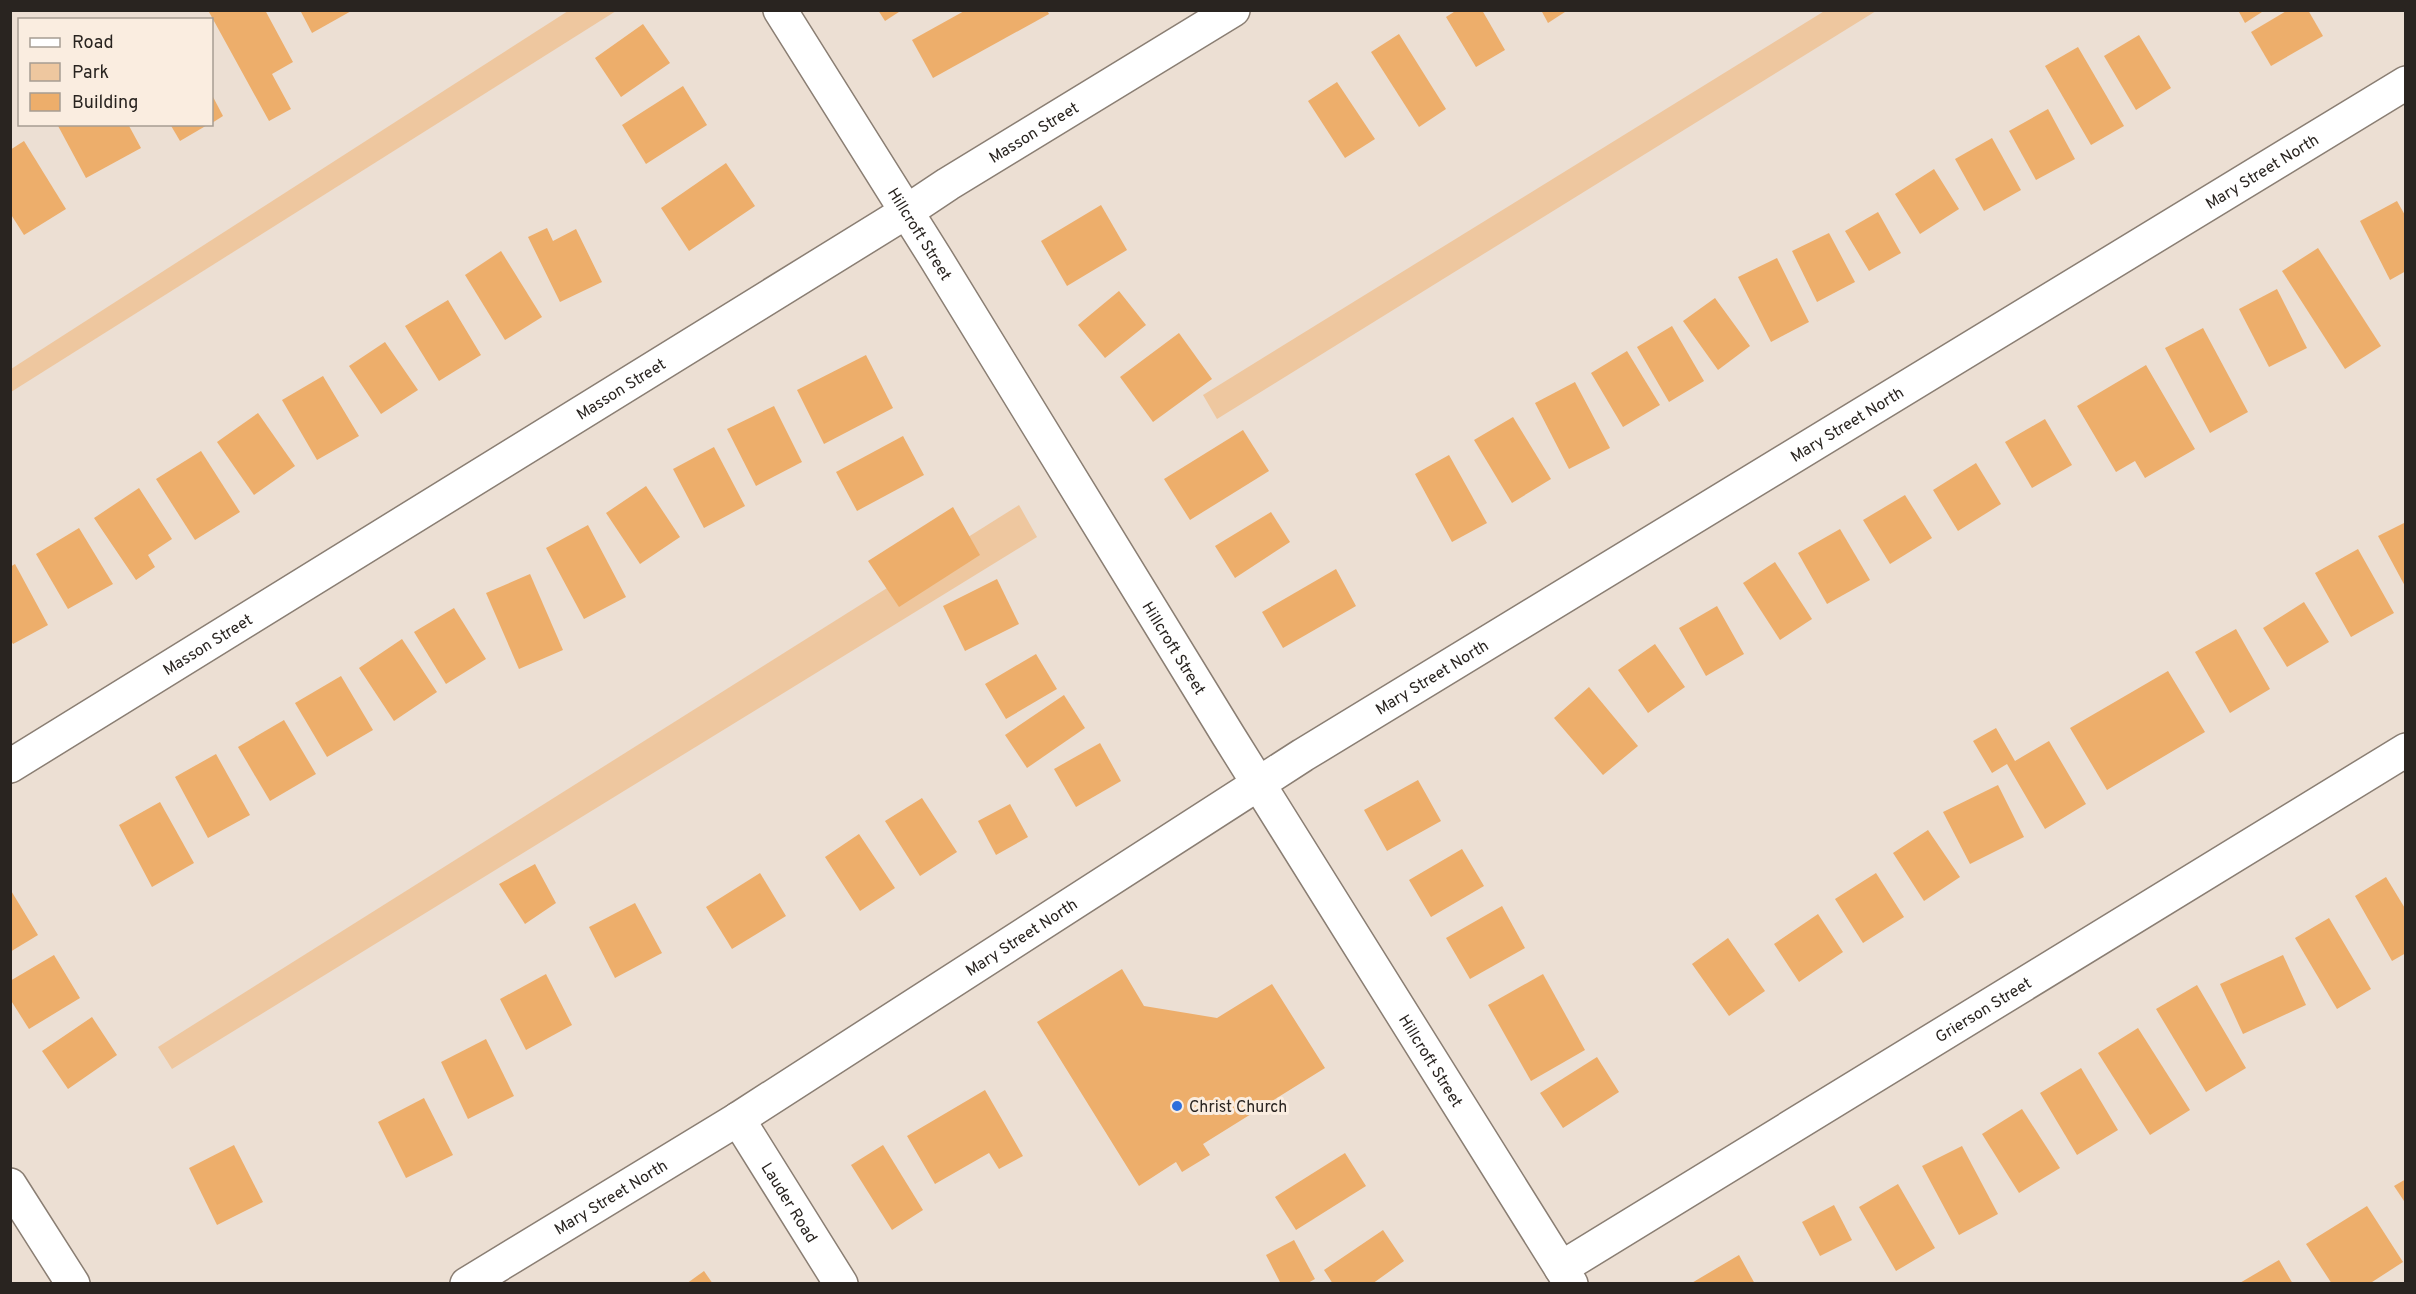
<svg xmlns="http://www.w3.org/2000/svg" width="2416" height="1294" font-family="Overpass,sans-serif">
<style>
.green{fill:#eec79f}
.building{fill:#edae6b}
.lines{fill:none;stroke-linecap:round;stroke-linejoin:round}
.minor-casing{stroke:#8a7e73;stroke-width:36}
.tertiary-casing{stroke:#8a7e73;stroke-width:36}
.minor{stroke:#fff;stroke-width:33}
.tertiary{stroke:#fff;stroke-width:33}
.poi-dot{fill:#2d6fdc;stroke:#faede0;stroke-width:2}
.labels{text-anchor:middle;stroke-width:6;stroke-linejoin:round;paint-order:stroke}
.street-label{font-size:16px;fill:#292420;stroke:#faede0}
.poi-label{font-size:16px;fill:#292420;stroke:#faede0;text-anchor:start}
</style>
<rect width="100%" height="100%" fill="#ecdfd3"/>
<!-- green -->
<g class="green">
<polygon points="1826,10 1876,11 1217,419 1203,395"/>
<polygon points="568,11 616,11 11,392 11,369"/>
<polygon points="1019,505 1037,537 172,1069 158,1047"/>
</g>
<!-- building -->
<g class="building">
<polygon points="212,10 265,10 293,62 272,74 291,109 269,121 209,12"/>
<polygon points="300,10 353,10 312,33"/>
<polygon points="878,10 902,10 885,21"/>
<polygon points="966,10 1047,10 1049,14 933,78 912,40"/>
<polygon points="1457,10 1482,10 1505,50 1476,67 1446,17"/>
<polygon points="1541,10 1568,10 1548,23"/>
<polygon points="2238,10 2265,10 2245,23"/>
<polygon points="2288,10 2308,10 2323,36 2271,66 2251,32"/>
<polygon points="643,24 670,63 621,97 595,58"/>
<polygon points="1399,34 1446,109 1419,127 1371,52"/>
<polygon points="2139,35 2171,88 2136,110 2104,56"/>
<polygon points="2078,47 2124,126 2091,145 2045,66"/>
<polygon points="1337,82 1375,139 1345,158 1308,101"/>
<polygon points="683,86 707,125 646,164 622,125"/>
<polygon points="212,95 223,116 212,123"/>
<polygon points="2048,109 2075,159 2036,180 2009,131"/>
<polygon points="57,124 128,124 141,148 86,178"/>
<polygon points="170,124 209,124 180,141"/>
<polygon points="1992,138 2021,190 1984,211 1955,159"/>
<polygon points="24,141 66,209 24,235 10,213 10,150"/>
<polygon points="726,163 755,206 689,251 661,208"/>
<polygon points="1934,169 1959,209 1920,234 1895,194"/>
<polygon points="2397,201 2406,217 2406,271 2390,280 2360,221"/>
<polygon points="1101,205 1127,250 1067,286 1041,241"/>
<polygon points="1878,212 1901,253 1869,271 1845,231"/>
<polygon points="547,228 553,241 576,229 602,282 560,302 528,237"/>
<polygon points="1829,233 1855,282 1817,302 1792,251"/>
<polygon points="2318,248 2381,346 2345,369 2282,271"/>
<polygon points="501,251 542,317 505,340 465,275"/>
<polygon points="1777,258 1809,322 1771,342 1738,277"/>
<polygon points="2277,289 2307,348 2269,367 2239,309"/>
<polygon points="1119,291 1146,325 1105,358 1078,325"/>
<polygon points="1715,298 1750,346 1718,370 1683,321"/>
<polygon points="448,300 481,355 439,381 405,326"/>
<polygon points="1672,326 1704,381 1669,402 1637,347"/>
<polygon points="2203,328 2248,412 2210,433 2165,348"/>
<polygon points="1179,333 1212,379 1153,422 1120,377"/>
<polygon points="385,342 418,390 381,414 349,366"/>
<polygon points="1627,351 1660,405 1623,427 1591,373"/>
<polygon points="866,355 893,408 824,444 797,390"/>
<polygon points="2146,365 2195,449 2145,478 2135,461 2116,472 2077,406"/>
<polygon points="323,376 359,436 317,460 282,400"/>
<polygon points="1575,382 1610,448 1569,469 1535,403"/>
<polygon points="774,406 802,462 756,486 727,429"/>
<polygon points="258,413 295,466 254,495 217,442"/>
<polygon points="1513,417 1551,479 1512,503 1474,440"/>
<polygon points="2045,419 2072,465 2032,488 2005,442"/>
<polygon points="1243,430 1269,471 1190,520 1164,479"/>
<polygon points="903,436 924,475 857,511 836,472"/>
<polygon points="714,447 745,506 704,528 673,469"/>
<polygon points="201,451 240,512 195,540 156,479"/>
<polygon points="1449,455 1487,523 1452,542 1415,474"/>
<polygon points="1976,463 2001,504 1958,531 1933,490"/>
<polygon points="646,486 680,537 640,564 606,513"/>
<polygon points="139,488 172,539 148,555 155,567 136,580 94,518"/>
<polygon points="1905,495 1932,538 1890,564 1863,520"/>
<polygon points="953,507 980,555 899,607 868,561"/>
<polygon points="1271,512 1290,542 1235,578 1215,546"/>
<polygon points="2406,522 2406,588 2378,536"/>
<polygon points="588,525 626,597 584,619 546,548"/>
<polygon points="79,528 113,584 68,609 36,554"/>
<polygon points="1840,529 1870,580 1827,604 1798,553"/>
<polygon points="2358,549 2394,613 2351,637 2315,573"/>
<polygon points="1775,562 1812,619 1780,640 1743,583"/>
<polygon points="15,564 48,625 13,644 10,639 10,567"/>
<polygon points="1336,569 1356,606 1283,648 1262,612"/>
<polygon points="530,574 563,650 519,669 486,593"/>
<polygon points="997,579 1019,624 965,651 943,606"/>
<polygon points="2304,602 2329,642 2287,667 2263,628"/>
<polygon points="1717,606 1744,654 1706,676 1679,628"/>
<polygon points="454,608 486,659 446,684 414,632"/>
<polygon points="2236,629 2270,689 2230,713 2195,652"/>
<polygon points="402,639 437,692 394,721 359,668"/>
<polygon points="1655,644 1685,687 1648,713 1618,670"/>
<polygon points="1036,654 1057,689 1006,719 985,684"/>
<polygon points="2168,671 2205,732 2107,790 2070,728"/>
<polygon points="341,676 373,730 327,757 295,703"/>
<polygon points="1589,687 1638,746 1603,775 1554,718"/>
<polygon points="1064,695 1085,728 1027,768 1005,735"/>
<polygon points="284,720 316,774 270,801 238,747"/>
<polygon points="1996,728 2015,761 2049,741 2086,804 2045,829 2007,764 1992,773 1973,741"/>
<polygon points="1100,743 1121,781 1076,807 1054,769"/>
<polygon points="216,754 250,815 208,838 175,777"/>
<polygon points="1418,780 1441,821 1387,851 1364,810"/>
<polygon points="1998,785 2024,837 1970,864 1943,812"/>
<polygon points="922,798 957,852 920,876 885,821"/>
<polygon points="160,802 194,863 152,887 119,825"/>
<polygon points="1010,804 1028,837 996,855 978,821"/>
<polygon points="1928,830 1960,877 1924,901 1893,853"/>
<polygon points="859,834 895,888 860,911 825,857"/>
<polygon points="1462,849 1484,886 1431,917 1409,880"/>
<polygon points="535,864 556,903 525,924 499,884"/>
<polygon points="760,873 786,916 732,949 706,907"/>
<polygon points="1876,873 1904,917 1863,943 1835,899"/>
<polygon points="2386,877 2406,910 2406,953 2392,961 2355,896"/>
<polygon points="10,889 38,935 10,952"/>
<polygon points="635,903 662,953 615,978 589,927"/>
<polygon points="1502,906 1525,948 1470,979 1446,938"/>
<polygon points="1818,914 1843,952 1799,982 1774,944"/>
<polygon points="2329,918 2371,989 2337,1009 2295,938"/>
<polygon points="1728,938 1765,991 1729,1016 1692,964"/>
<polygon points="54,955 80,998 29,1029 10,999 10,981"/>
<polygon points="2283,955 2306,1005 2243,1034 2220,984"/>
<polygon points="1122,969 1144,1006 1217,1018 1272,984 1325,1068 1203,1144 1210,1155 1182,1172 1176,1162 1139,1186 1037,1022"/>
<polygon points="546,974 572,1025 526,1050 500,999"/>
<polygon points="1543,974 1585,1050 1531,1081 1488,1005"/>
<polygon points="2197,985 2246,1068 2206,1092 2156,1009"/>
<polygon points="92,1017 117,1055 68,1089 42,1051"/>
<polygon points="2138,1028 2190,1110 2150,1135 2098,1053"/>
<polygon points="486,1039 514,1096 468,1119 441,1062"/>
<polygon points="1597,1057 1619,1092 1563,1128 1540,1093"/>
<polygon points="2081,1068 2118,1130 2077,1155 2040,1093"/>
<polygon points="985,1090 1023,1156 999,1169 989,1153 935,1184 907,1136"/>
<polygon points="424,1098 453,1155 406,1178 378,1122"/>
<polygon points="2022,1109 2060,1168 2019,1193 1982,1134"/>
<polygon points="234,1145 263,1202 217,1225 189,1168"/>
<polygon points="883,1145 923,1210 892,1230 851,1165"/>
<polygon points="1962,1146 1998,1214 1959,1235 1922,1166"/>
<polygon points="1345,1153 1366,1186 1296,1230 1275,1197"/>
<polygon points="2406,1179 2406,1204 2394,1186"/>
<polygon points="1898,1184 1935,1248 1896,1271 1859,1207"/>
<polygon points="1834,1205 1852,1240 1820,1256 1802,1222"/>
<polygon points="2367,1206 2403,1262 2369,1284 2332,1284 2306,1244"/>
<polygon points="1383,1230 1404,1261 1372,1284 1333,1284 1324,1270"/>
<polygon points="1294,1240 1315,1279 1306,1284 1281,1284 1266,1255"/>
<polygon points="1739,1255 1755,1284 1690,1284"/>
<polygon points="2279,1260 2293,1284 2238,1284"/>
<polygon points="704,1271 713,1284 686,1284"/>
</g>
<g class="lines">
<!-- minor casing -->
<g class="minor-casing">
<g id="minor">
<path id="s1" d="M10,766l896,-554 42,-28 285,-174"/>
<path id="s2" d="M738,1119l103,165"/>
<polyline points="10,1185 73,1284"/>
<path id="s3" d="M1561,1268l845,-518"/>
</g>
</g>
<!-- tertiary casing -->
<g class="tertiary-casing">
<g id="tertiary">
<path id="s4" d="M780,10l155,247 293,478 343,549"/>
<path id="s5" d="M467,1284l271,-165 565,-364 1103,-672"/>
</g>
</g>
<!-- minor -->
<use href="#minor" class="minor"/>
<!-- tertiary -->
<use href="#tertiary" class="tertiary"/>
</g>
<!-- markers -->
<circle class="poi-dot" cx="1177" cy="1106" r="6"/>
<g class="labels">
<!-- street labels -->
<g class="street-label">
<text dy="6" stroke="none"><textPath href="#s1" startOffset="1204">Masson Street</textPath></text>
<text dy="6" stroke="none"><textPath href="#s5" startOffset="2112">Mary Street North</textPath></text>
<text dy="6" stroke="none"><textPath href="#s4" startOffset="264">Hillcroft Street</textPath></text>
<text dy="6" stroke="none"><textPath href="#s1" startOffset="718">Masson Street</textPath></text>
<text dy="6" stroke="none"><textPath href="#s5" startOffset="1626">Mary Street North</textPath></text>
<text dy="6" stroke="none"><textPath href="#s1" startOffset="232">Masson Street</textPath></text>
<text dy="6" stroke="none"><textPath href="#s4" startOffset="750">Hillcroft Street</textPath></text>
<text dy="6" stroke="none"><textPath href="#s5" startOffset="1140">Mary Street North</textPath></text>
<text dy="6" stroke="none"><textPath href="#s5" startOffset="654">Mary Street North</textPath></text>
<text dy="6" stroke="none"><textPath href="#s3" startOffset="495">Grierson Street</textPath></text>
<text dy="6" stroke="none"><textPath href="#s4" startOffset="1236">Hillcroft Street</textPath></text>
<text dy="6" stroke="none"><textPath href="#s5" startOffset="168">Mary Street North</textPath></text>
<text dy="6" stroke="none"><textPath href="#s2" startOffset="98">Lauder Road</textPath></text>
</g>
<!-- poi labels -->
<g class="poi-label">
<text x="1189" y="1112">Christ Church</text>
</g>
</g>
<!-- border -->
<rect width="2416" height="1294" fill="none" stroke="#292420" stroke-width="24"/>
<!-- legend -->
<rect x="18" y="18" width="195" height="108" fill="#faede0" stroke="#a69d93" stroke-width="1.5"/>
<rect x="30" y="38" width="30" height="9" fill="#ffffff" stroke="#a69d93" stroke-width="1.5"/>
<text x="72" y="48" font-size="18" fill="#292420">Road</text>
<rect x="30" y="63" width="30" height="18" fill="#eec79f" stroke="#a69d93" stroke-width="1.5"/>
<text x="72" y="78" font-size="18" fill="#292420">Park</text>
<rect x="30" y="93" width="30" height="18" fill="#edae6b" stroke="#a69d93" stroke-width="1.5"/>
<text x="72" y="108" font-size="18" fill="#292420">Building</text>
</svg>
